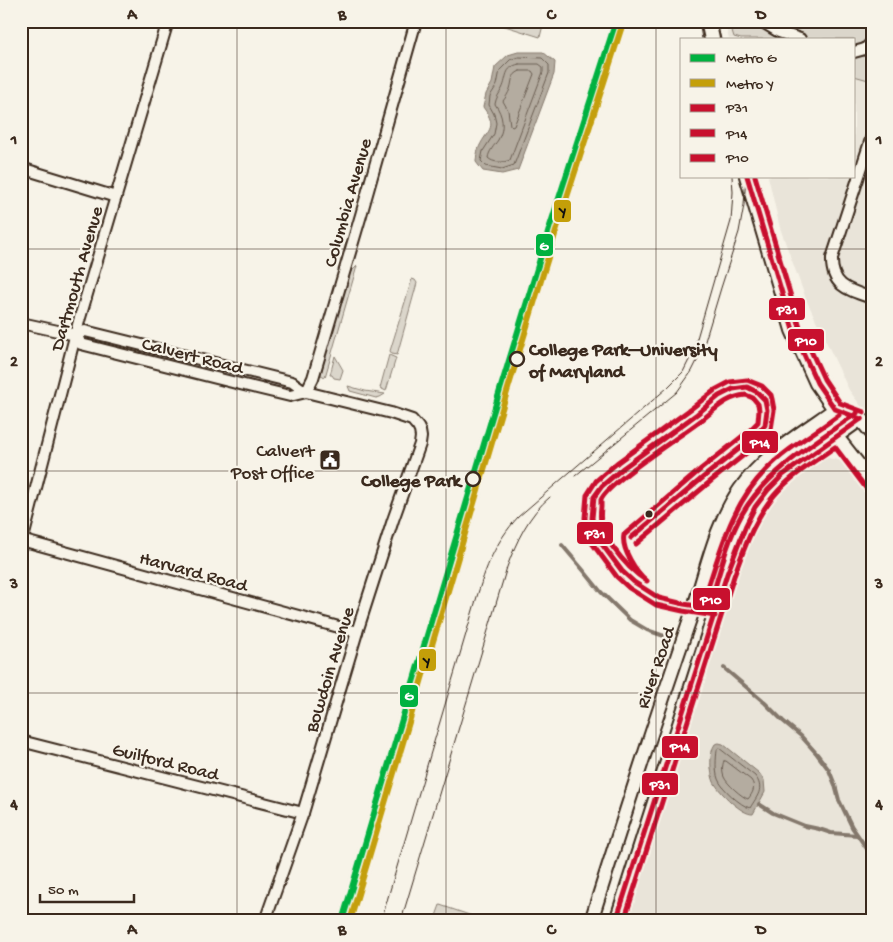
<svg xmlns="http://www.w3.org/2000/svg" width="893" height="942" font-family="'Gochi Hand',sans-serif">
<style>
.built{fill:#e9e4d9}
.green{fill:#dbd6cb;stroke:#8b8074}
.water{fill:#b4aca0;stroke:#84786c}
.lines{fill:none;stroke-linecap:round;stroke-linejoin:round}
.shore{stroke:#6b5e52;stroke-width:1}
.stream{stroke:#84786c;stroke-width:4}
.minor-casing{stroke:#3b2a1e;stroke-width:14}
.tertiary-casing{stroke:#3b2a1e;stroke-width:16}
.secondary-casing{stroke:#3b2a1e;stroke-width:18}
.minor{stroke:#f7f3e8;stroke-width:10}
.tertiary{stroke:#f7f3e8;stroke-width:12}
.secondary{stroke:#f7f3e8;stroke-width:14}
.tram{stroke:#3b2a1e;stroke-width:1}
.bus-1-casing{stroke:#f7f3e8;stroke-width:9}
.bus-2-casing{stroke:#f7f3e8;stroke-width:9}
.bus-3-casing{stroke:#f7f3e8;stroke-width:9}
.bus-1{stroke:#c8102e;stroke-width:5}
.bus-2{stroke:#c8102e;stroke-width:5}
.bus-3{stroke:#c8102e;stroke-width:5}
.metro-1-casing{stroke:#f7f3e8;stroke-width:10}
.metro-2-casing{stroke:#f7f3e8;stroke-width:10}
.metro-1{stroke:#00b140;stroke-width:6}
.metro-2{stroke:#c49f09;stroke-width:6}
.grid{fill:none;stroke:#3b2a1e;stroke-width:1;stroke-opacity:0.55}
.stop-dot{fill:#f7f3e8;stroke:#3b2a1e;stroke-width:2.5}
.bus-dot{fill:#3b2a1e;stroke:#f7f3e8;stroke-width:2}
.labels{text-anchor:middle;stroke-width:4.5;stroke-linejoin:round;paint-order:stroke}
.street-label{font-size:19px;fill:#3b2a1e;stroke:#f7f3e8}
.stop-label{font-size:19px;font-weight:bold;fill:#3b2a1e;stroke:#f7f3e8;text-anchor:start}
.poi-label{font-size:19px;fill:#3b2a1e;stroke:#f7f3e8;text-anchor:end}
.line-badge{stroke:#f7f3e8;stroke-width:2}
.badge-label{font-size:14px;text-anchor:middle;font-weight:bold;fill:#fff}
.pale-badge-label{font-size:14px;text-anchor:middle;font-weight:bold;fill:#111}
.neatline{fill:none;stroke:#3b2a1e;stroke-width:2}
.grid-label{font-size:16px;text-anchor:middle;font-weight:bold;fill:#3b2a1e}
</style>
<rect width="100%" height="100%" fill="#f7f3e8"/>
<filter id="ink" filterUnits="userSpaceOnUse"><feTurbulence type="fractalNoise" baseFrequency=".02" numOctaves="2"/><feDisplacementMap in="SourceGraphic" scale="10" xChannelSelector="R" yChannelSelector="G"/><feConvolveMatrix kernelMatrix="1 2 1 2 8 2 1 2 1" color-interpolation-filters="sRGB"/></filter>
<g filter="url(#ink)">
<!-- built -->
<g class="built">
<polygon points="724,21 748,21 781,39 729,39"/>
<polygon points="872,52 872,421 849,390 806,299 780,228 768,176 854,176 854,60"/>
<polygon points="828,458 842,461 872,493 872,921 625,921 742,556 750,534 764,510 781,488 802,470"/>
</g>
<!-- green -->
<g class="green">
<polygon points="489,21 544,21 540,37"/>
<polygon points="729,21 872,21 872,81 854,76 854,39 741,39 734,37"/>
<polygon points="357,266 325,377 321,375 323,362 349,274"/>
<polygon points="412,279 415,280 417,283 397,355 392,354 390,351"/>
<polygon points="389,355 396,358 386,391 380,388"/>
<polygon points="335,356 343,370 340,379 334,378 332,375 330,375"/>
<polygon points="348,386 365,391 385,394 380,397 376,398 350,391"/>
<polygon points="440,905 487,921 436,921 436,916"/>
</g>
<!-- water -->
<g class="water">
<path d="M518,52h25l12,10 -1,12 -36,96 -16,4 -19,-3 -7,-9c0,-4 1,-8 2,-12 7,-20 22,-20 5,-43l3,-13 6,-11 3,-16 13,-12z"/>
<path d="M719,743l4,1 36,29 5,7 1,12 -12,22c-11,1 -34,-22 -39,-32 -4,-9 -5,-30 1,-38z"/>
</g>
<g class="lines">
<!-- shore -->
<g class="shore">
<polygon points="519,57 542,58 549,65 549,73 514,165 502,169 486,166 481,161 483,151 494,134 496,123 494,114 489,105 490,96 497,85 500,70 510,60"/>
<path d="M519,64h20l4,3v5l-33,88c-7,3 -17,3 -22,-2 1,-7 6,-12 10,-18 7,-12 5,-25 -3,-36 1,-6 4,-10 7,-15 6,-12 1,-21 17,-25z"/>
<path d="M520,71h12l2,3 -20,52 -2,1 -2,-2 -2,-15 -5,-9c3,-4 5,-7 7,-12 3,-9 0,-13 10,-18z"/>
<path d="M719,748l36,28c10,13 2,20 -5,32 -9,-2 -29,-20 -32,-29 -3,-9 -2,-20 -1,-29z"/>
<path d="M724,761h2l25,19c5,7 2,13 -3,19 -6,-2 -21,-15 -24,-22 -2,-5 -2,-12 0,-16z"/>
</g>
<!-- stream -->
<g class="stream">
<polyline points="562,545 584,571 601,592 630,620 647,630 667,637"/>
<polyline points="724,668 765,703 783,721 801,736 817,754 829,770 835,785 839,800 852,827 872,856"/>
<polyline points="759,804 773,813 805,826 819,829 831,833 857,835"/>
</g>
<!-- minor casing -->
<g class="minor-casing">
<g id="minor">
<polyline points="761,21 779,32 800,39"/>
<polyline points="854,52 865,49 872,42"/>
<path d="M872,136l-40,122c-1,28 16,32 40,40"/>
<polyline points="21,168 116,197"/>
<polyline points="21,323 76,335 85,331 292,382 306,392 391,413 412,420 418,427 420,431 421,437 420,444 393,520 357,632 303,813 265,921"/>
<polyline points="76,335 81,344 240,384 290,396 306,392"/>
<polyline points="306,392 313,378 361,215 416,21"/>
<polyline points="21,540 357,632"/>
<polyline points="21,546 79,321 168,21"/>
<polyline points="21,741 303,813"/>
</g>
</g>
<!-- tertiary casing -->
<g class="tertiary-casing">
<g id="tertiary">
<path d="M591,921c32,-102 65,-204 100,-305 15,-43 23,-90 49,-127 24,-34 61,-56 95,-80"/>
<polyline points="616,921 727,574 746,525 755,507 768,490 783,475 861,419"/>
</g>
</g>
<!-- secondary casing -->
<g class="secondary-casing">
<g id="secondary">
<polyline points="708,21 712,39"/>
<polyline points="747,176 793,330 817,383 835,409 836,437 872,483"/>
<polyline points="835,409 861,419 872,432"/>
</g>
</g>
<!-- minor -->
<use href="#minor" class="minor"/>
<!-- tertiary -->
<use href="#tertiary" class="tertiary"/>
<!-- secondary -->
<use href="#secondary" class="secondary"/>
<!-- tram -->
<g class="tram">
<polyline points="699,21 702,39"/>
<polyline points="716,21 721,39"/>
<polyline points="575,476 677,392 692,371 702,351 721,288 739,232 744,205 746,176"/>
<path d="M381,921l95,-321c10,-34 19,-57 42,-83l149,-129 16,-16 10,-20 38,-131 2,-29 -1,-16"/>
<path d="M401,921l106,-354c9,-25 22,-53 43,-70"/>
</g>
<!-- bus-1 casing -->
<g class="bus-1-casing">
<g id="bus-1">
<polyline points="747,176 793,330 817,383 835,409 861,419"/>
<polyline points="631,538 706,475 754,437 765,425 767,410 765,400 757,392 747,387 733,389 719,396 697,414 623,468 602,486 594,497 592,518 594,530 598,539 622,571 634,582 659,598 684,604 716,609"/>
<polyline points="616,921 727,574 746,525 755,507 768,490 783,475 861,419"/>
</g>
</g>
<!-- bus-2 casing -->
<g class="bus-2-casing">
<g id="bus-2">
<polyline points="636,544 711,481 759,443 771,429 774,410 772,399 771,395 762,386 747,380 730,382 715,390 692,408 618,462 596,481 587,495 585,518 587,532 592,543 617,577 629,588 656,605 683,611 715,616"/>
<path d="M624,921l110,-345c11,-30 22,-62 45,-86 16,-17 36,-29 56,-43l31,41"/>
</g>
</g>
<!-- bus-3 casing -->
<g class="bus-3-casing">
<g id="bus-3">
<polyline points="755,176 800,327 824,379 840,403 864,412"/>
<path d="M746,395l7,3 5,6 1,6 -1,12 -9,9 -48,38 -77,66c-3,14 12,37 23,46 -15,-9 -25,-21 -35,-35 -10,-14 -13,-21 -11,-39 0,0 0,-7 0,-7 6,-15 59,-50 74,-61 10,-7 19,-13 28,-20 15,-12 24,-22 43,-24z"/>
<path d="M839,415c-24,18 -52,33 -73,55 -36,36 -46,83 -62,129l7,2c9,-30 16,-60 31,-87 25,-43 75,-73 115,-101"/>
</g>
</g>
<!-- bus-1 -->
<use href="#bus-1" class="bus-1"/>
<!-- bus-2 -->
<use href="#bus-2" class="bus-2"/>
<!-- bus-3 -->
<use href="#bus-3" class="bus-3"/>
<!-- metro-1 casing -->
<g class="metro-1-casing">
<polyline id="metro-1" points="342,921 500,390 550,226 616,21"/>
</g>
<!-- metro-2 casing -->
<g class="metro-2-casing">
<polyline id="metro-2" points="350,921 507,392 557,228 623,23"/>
</g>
<!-- metro-1 -->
<use href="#metro-1" class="metro-1"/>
<!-- metro-2 -->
<use href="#metro-2" class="metro-2"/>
</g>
</g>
<!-- grid -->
<path class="grid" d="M237,21v900M446,21v900M656,21v900M21,249h851M21,471h851M21,693h851"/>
<!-- icons -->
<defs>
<g id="civic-square" transform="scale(1.125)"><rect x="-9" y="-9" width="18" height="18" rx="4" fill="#3b2a1e" stroke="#f7f3e8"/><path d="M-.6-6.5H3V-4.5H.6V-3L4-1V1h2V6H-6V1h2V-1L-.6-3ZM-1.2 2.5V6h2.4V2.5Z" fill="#fff"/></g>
</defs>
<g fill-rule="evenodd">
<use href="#civic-square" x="330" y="460"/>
</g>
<!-- markers -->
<g class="stop-dot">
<circle cx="517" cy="359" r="7"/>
<circle cx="473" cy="479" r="7"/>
</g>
<circle class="bus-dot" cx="649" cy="514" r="4.5"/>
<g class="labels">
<!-- street labels -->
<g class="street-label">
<text transform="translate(346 202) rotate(-74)" y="7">Columbia Avenue</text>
<text transform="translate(75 278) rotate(-74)" y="7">Dartmouth Avenue</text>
<text transform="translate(193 354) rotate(14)" y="7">Calvert Road</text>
<text transform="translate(194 570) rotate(15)" y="7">Harvard Road</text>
<text transform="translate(654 667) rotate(-71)" y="7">River Road</text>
<text transform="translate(328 669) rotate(-73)" y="7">Bowdoin Avenue</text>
<text transform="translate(166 760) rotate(14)" y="7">Guilford Road</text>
</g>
<!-- stop labels -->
<g class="stop-label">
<text x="529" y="355">College Park–University<tspan x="529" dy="22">of Maryland</tspan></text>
<text x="461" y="486" text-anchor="end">College Park</text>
</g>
<!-- poi labels -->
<g class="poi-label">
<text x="314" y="456">Calvert<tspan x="314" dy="22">Post Office</tspan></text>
</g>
</g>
<g class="line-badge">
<rect x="553" y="199" width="19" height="24" rx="5" fill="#c49f09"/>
<rect x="535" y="233" width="19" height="24" rx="5" fill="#00b140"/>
<rect x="768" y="297" width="38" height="24" rx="5" fill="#c8102e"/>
<rect x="787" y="328" width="38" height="24" rx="5" fill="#c8102e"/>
<rect x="741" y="430" width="38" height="24" rx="5" fill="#c8102e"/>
<rect x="576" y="521" width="38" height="24" rx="5" fill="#c8102e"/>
<rect x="692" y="587" width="39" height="24" rx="5" fill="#c8102e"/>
<rect x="418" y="648" width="19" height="24" rx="5" fill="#c49f09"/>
<rect x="399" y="684" width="20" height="24" rx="5" fill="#00b140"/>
<rect x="661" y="735" width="38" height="24" rx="5" fill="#c8102e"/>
<rect x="641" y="772" width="38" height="24" rx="5" fill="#c8102e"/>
</g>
<g class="badge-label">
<text x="544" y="250">G</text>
<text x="787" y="314">P31</text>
<text x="806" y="345">P10</text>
<text x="760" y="447">P14</text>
<text x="595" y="538">P31</text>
<text x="711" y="604">P10</text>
<text x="409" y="700">G</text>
<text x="680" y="751">P14</text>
<text x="660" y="789">P31</text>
</g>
<g class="pale-badge-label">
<text x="563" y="215">Y</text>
<text x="427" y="665">Y</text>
</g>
<!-- margin -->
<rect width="893" height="942" fill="none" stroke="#f7f3e8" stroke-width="55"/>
<!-- legend -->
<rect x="680" y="38" width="175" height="140" fill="#f7f3e8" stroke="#aca397"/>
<rect x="690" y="54" width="25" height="8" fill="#00b140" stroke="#aca397"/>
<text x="726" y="62" font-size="15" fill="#3b2a1e">Metro G</text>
<rect x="690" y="79" width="25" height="8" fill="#c49f09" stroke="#aca397"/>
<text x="726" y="88" font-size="15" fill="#3b2a1e">Metro Y</text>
<rect x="690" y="104" width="25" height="8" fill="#c8102e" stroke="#aca397"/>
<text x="726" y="112" font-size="15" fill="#3b2a1e">P31</text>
<rect x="690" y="129" width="25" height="8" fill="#c8102e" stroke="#aca397"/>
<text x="726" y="138" font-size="15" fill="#3b2a1e">P14</text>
<rect x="690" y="154" width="25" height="8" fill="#c8102e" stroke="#aca397"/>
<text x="726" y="162" font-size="15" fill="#3b2a1e">P10</text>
<!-- scale -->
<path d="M40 894v8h94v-8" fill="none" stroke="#3b2a1e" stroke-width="2.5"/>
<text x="48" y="894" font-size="15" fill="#3b2a1e" stroke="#f7f3e8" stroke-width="4" paint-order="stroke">50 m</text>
<rect x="28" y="28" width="838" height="886" class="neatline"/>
<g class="grid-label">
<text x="132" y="19">A</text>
<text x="342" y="19">B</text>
<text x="551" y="19">C</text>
<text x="761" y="19">D</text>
<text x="14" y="144">1</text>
<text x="879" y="144">1</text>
<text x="14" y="366">2</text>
<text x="879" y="366">2</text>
<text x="14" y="588">3</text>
<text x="879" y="588">3</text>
<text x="14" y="809">4</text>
<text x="879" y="809">4</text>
<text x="132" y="934">A</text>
<text x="342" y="934">B</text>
<text x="551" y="934">C</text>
<text x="761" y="934">D</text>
</g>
</svg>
